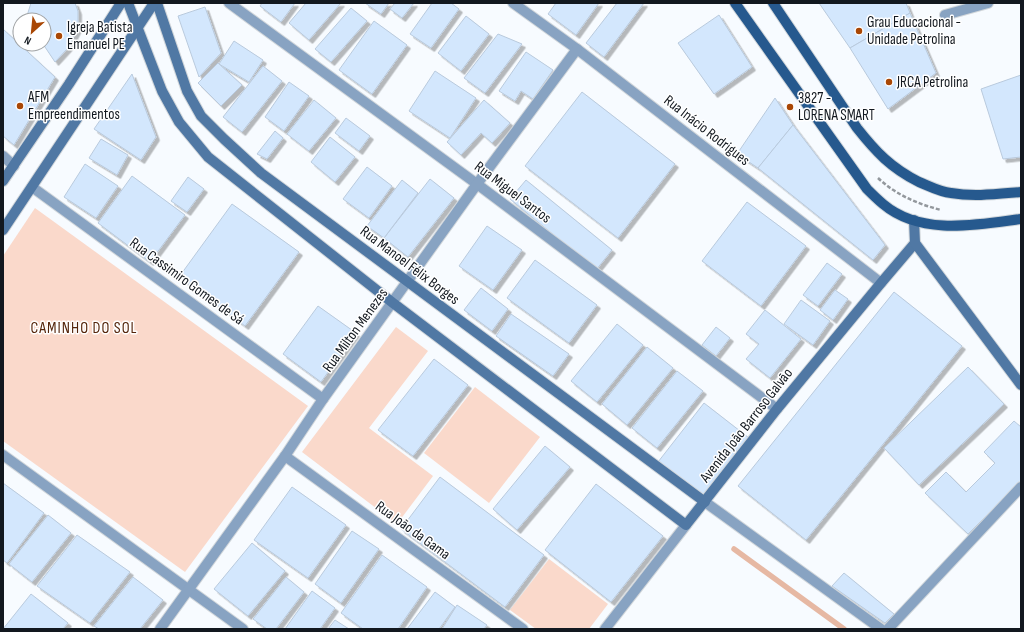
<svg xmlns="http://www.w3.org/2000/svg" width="1024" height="632" font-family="'Sofia Sans Condensed',sans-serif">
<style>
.green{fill:#fad9cb}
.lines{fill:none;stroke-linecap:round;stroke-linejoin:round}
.stream{stroke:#e6b8a3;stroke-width:5.5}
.building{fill:#d3e7fd;stroke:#b9cadd;filter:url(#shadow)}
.street-casing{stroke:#d2d7db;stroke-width:12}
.secondary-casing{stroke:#d2d7db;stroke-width:12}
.primary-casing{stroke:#d2d7db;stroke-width:12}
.path{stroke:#93989d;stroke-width:2.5;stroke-dasharray:4 2;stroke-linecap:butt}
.street{stroke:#88a3c2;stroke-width:10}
.secondary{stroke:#5078a4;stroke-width:10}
.primary{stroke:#26598e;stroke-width:10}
.poi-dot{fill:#a94705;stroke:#fff;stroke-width:1.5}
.labels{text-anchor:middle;stroke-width:3;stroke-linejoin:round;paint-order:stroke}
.poi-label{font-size:15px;fill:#12181f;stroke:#fff;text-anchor:start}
.street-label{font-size:15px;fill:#12181f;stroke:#fff}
.neighbourhood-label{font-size:16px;letter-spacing:1px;fill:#54240a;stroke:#fff}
</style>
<defs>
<filter id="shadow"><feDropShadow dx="3.5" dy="3.5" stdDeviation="0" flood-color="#0004"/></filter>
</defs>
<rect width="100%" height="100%" fill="#f7fbff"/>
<!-- green -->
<g class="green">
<polygon points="35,208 308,406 185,572 3,441 3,256"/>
<polygon points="396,327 428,351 369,428 433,476 397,524 302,452"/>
<polygon points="475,387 540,437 489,503 424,453"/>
<polygon points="549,559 608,604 589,629 536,629 510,610"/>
</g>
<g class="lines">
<!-- stream -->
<polyline class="stream" points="734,549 844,629"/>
</g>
<!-- building -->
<g class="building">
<polygon points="31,3 75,3 78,11 78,28 68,48 55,62 43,44 44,20 26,19"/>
<polygon points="262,3 295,3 281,22 260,6"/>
<polygon points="306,3 341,3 309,40 289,23"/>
<polygon points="365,3 389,3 381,14"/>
<polygon points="395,3 414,3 402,18 390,9"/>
<polygon points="432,3 451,3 459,9 431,48 410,34"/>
<polygon points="556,3 599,3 576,35 548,14"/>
<polygon points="617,3 644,3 604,57 586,43"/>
<polygon points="819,3 906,3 910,13 850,48"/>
<polygon points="205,7 221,53 199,77 178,16"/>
<polygon points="351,8 367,21 331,62 315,49"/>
<polygon points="910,13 936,73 888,109 850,48"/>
<polygon points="719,15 752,67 714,94 678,43"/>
<polygon points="466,16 489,34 461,71 438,53"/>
<polygon points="374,21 407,45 372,94 339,70"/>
<polygon points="3,29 55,77 14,145 3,136"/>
<polygon points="498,34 522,44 485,93 464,78"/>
<polygon points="234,41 263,60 249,82 219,64"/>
<polygon points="526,52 553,70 533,99 521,91 515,101 499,91"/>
<polygon points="218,63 242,85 221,106 198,83"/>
<polygon points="263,66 282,81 242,132 223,117"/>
<polygon points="435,71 476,98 450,138 409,111"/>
<polygon points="132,74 156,137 141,160 94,129"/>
<polygon points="1021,75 1021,157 1003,159 981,89"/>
<polygon points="289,82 309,96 284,131 265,117"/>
<polygon points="582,92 675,164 618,238 525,166"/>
<polygon points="775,98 793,125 758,168 737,154"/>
<polygon points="314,100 336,118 309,151 287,134"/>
<polygon points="484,100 510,123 492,143 481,133 461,155 447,142"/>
<polygon points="346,118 370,136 359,151 335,133"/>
<polygon points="793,125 885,245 873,260 758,168"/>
<polygon points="275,131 283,138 267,159 257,154"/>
<polygon points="330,137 355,157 335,182 311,162"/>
<polygon points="101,139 128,155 117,175 89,158"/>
<polygon points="85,164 118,186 96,218 64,197"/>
<polygon points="367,167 392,186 369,218 343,199"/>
<polygon points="132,176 185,215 150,262 98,223"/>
<polygon points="188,177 204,189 187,212 171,201"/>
<polygon points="430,179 454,198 408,257 384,238"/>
<polygon points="402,180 418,193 384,238 367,226"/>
<polygon points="526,180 612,250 596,270 510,199"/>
<polygon points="747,202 806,246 761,306 702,261"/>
<polygon points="232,204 299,252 245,326 179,277"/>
<polygon points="487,226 522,250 493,290 459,266"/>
<polygon points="535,260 597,305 569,343 507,298"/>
<polygon points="827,263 842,274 818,306 803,295"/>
<polygon points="481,288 508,309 492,331 464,310"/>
<polygon points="835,290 848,299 833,320 820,310"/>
<polygon points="894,292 962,346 806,540 738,486"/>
<polygon points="801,300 830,321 813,345 784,324"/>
<polygon points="318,306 356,333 321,382 283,354"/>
<polygon points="765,310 801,339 770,378 746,359 759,344 746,334"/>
<polygon points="511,314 569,354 553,376 496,336"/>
<polygon points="617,324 643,345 597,402 571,381"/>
<polygon points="716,327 730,338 716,356 702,345"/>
<polygon points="647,347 673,368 627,425 602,404"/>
<polygon points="434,359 468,385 413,456 378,430"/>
<polygon points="968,367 1004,404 919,485 884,448"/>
<polygon points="677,371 703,391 657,448 632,428"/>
<polygon points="704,403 749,438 702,497 658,462"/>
<polygon points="1014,421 1021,427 1021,481 968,534 925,493 946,472 966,492 995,463 984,452"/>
<polygon points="545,446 570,467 517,530 493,509"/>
<polygon points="440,477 544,555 505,607 401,529"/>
<polygon points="3,483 44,513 7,563 3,560"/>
<polygon points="596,484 663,536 611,602 545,550"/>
<polygon points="292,487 346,525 308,578 254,540"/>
<polygon points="48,515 71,533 32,582 9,564"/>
<polygon points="352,531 379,549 341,603 315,584"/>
<polygon points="77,535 130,572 90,623 37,586"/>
<polygon points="252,543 285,571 248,616 214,589"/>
<polygon points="382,555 427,587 398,629 363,629 341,613"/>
<polygon points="844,573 894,614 885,623 832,586"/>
<polygon points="133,577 163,600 140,629 99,629 94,626"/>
<polygon points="286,577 304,592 276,629 267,629 253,619"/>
<polygon points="312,591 335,608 320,629 285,629"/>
<polygon points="435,592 455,607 439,629 407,629"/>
<polygon points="31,594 68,623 63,629 3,629"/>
<polygon points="457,605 487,625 484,629 442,629"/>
<polygon points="335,620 349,629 328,629"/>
</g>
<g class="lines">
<!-- street casing -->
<g class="street-casing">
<g id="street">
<polyline points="229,3 477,184 777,409"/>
<polyline points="513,3 577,49 881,283"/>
<polyline points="945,15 988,3"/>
<polyline points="3,156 14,166"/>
<polyline points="32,187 323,399"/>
<polyline points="3,455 243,629"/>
<polyline points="285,456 523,629"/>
<polyline points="705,502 881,629"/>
<polyline points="160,629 285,456 323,399 477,184 577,49"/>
<polyline points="605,629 686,525"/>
<polyline points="888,629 1021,487"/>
</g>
</g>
<!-- secondary casing -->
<g class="secondary-casing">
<g id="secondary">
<polyline points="128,3 162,91 179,122 208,157 393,303 686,525 777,409 881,283 915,243"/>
<polyline points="157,3 187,91 201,116 224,139 261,173 705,502"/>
<polyline points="3,181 69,84 121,3"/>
<polyline points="914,220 915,243 1021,385"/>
<polyline points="3,230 154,3"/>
</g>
</g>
<!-- primary casing -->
<g class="primary-casing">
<g id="primary">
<path d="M735,3l132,186c5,5 10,10 16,15 38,32 93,21 138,15"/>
<path d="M773,3l84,125c19,24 34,40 62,54 10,4 21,10 32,11 23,4 46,1 70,-1"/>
</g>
</g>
<!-- path -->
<path class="path" d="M878,178c18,17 40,26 63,32"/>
<!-- street -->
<use href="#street" class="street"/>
<!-- secondary -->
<use href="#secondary" class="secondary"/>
<!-- primary -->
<use href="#primary" class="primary"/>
</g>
<!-- markers -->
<g class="poi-dot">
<circle cx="859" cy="31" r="4"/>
<circle cx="59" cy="36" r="4"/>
<circle cx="889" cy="82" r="4"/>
<circle cx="20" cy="106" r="4"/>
<circle cx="790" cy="107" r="4"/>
</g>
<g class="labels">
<!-- poi labels -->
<g class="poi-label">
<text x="867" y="27">Grau Educacional -<tspan x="867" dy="17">Unidade Petrolina</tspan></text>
<text x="67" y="32">Igreja Batista<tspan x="67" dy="17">Emanuel PE</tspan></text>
<text x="897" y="87">JRCA Petrolina</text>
<text x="28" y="102">AFM<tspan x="28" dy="17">Empreendimentos</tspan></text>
<text x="798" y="103">3827 -<tspan x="798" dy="17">LORENA SMART</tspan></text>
</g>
<!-- street labels -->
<g class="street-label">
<text transform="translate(707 130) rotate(38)" y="5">Rua Inácio Rodrigues</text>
<text transform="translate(513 192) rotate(37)" y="5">Rua Miguel Santos</text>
<text transform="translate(410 265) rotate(37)" y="5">Rua Manoel Félix Borges</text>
<text transform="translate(187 281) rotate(36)" y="5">Rua Cassimiro Gomes de Sá</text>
<text transform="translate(355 330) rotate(-54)" y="5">Rua Milton Menezes</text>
<text transform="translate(746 425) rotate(-52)" y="5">Avenida João Barroso Galvão</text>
<text transform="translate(413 530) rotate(36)" y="5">Rua João da Gama</text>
</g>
<!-- neighbourhood labels -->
<g class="neighbourhood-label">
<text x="84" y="333">CAMINHO DO SOL</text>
</g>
</g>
<!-- border -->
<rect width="1024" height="632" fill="none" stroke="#12181f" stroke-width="8"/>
<!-- north arrow -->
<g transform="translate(32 32) rotate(207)"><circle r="19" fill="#ffffff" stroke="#a0a3a5"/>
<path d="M0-3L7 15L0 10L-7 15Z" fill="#a94705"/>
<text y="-6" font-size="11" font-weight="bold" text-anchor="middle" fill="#12181f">N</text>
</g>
</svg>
